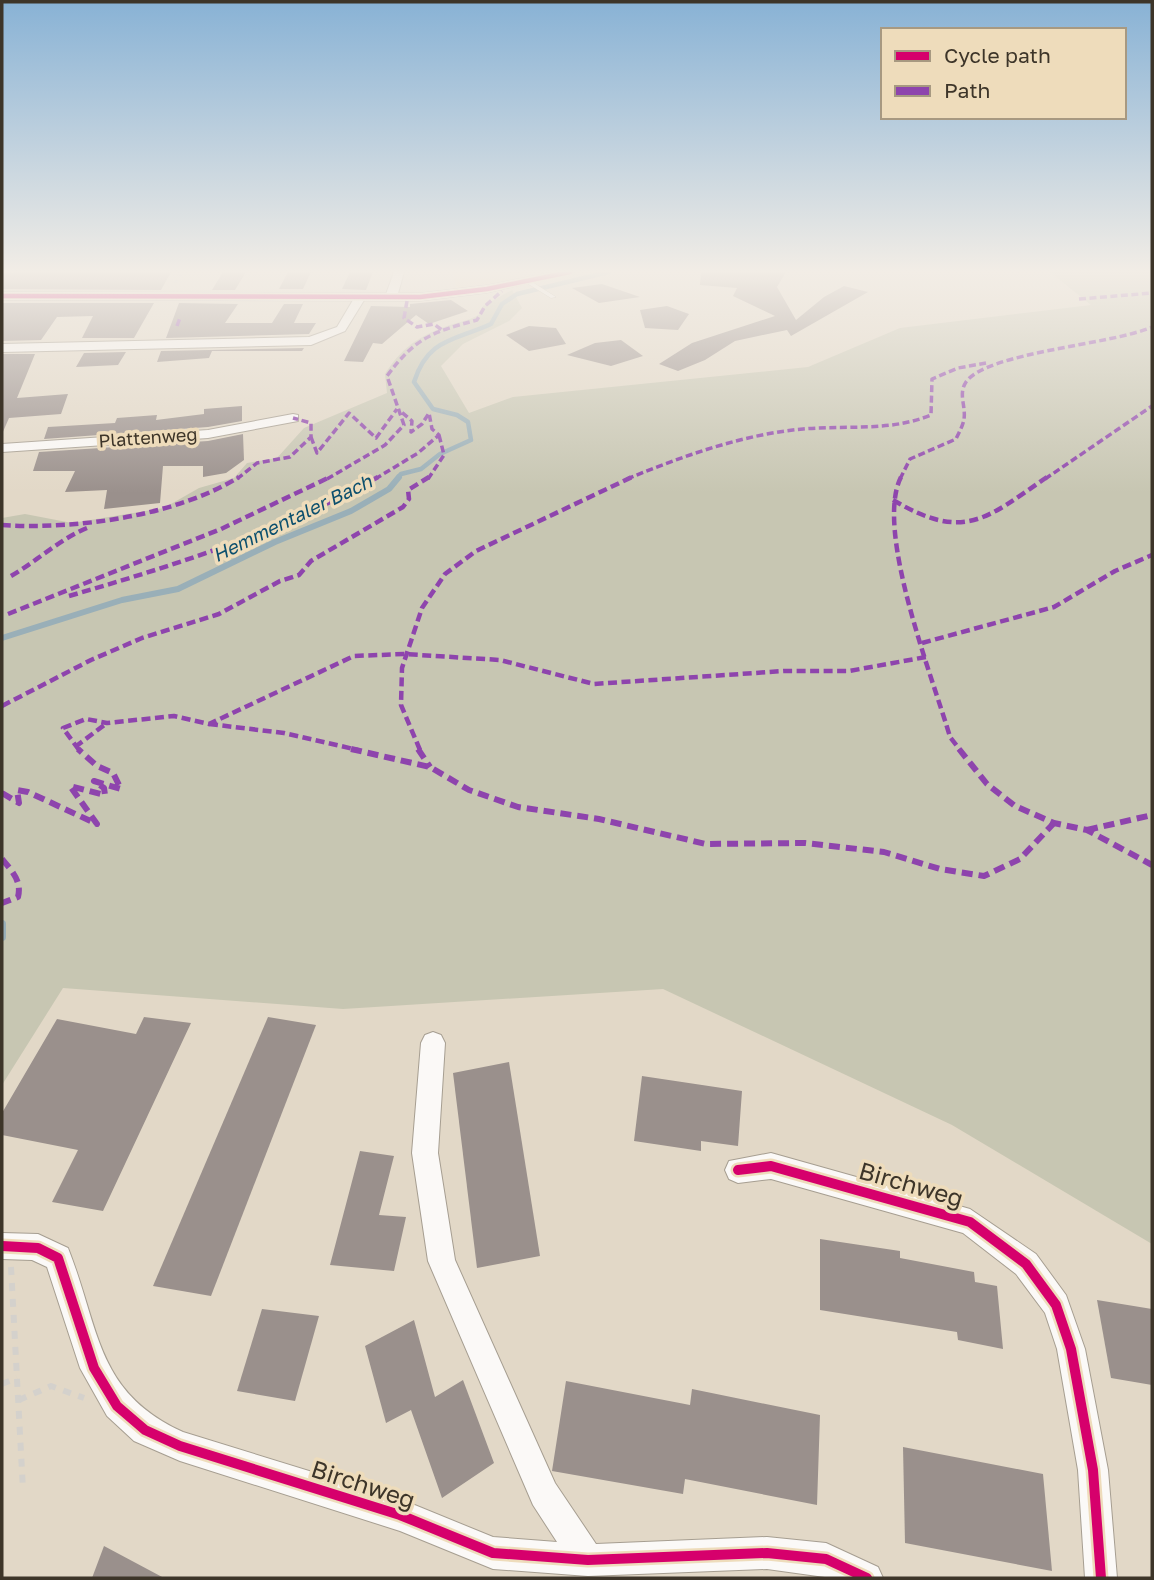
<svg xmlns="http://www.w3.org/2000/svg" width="1154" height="1580" font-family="'Golos Text',sans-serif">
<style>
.built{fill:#e6d6b9}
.green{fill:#c7c6b2}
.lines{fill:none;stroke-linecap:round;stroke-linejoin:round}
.stream-far2{stroke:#99afb8;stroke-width:4.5}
.stream-far1{stroke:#99afb8;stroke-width:6}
.stream{stroke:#99afb8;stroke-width:8}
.building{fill:#9a908c}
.service-casing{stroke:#a69e91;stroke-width:1}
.minor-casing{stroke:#a69e91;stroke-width:2}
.tertiary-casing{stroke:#a69e91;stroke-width:1}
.path-far1{stroke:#d4d1cc;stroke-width:2.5;stroke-dasharray:3.5 3.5;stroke-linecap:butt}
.path{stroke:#d4d1cc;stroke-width:6;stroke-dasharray:8 8;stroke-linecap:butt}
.service{fill:#fbf9f7;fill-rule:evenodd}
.minor{fill:#fbf9f7;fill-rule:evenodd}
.tertiary{fill:#fbf9f7;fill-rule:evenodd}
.quiet-far2{stroke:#8e44ad;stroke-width:3.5;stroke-dasharray:7 3.5;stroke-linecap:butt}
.quiet-far1{stroke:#8e44ad;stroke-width:4.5;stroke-dasharray:9 4.5;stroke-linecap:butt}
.quiet{stroke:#8e44ad;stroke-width:6;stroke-dasharray:11 6;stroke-linecap:butt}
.cycleway-far1-casing{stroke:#eedcbb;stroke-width:7}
.cycleway-casing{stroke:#eedcbb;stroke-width:15}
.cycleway-far1{stroke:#d6006c;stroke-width:4.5}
.cycleway{stroke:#d6006c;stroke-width:10}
.labels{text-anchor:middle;stroke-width:7;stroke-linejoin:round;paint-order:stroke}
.far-street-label{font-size:18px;fill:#3d3529;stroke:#eedcbb}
.far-water-label{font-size:19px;font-style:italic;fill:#0c4f6d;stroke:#eedcbb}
.near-street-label{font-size:24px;fill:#3d3529;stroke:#eedcbb}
</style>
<rect width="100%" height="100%" fill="#e2d8c7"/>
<!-- built -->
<polygon class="built" points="453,272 522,272 522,278 457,289"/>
<!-- green -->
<path class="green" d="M1050,272h102v972l-200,-119 -289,-136 -320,20 -280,-21 -61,97v-567l23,-4 47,9 92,-15 35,-20 35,-10 13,-15 30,-5 27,-30 83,-35 -2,-19c14,-22 29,-35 54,-45 13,-6 28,-7 41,-15l3,-8 29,-16 10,18 -13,13 -46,23 -22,22 28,47 44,-16 295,-30 92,-39 191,-23z"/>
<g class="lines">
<!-- stream-far2 -->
<path class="stream-far2" d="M397,479l4,-5 20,-5 19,-15 31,-14 -3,-18 -11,-7 -24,-6 -19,-27c14,-44 40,-41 77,-58l11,-20 15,-10 92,-22"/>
<!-- stream-far1 -->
<polyline class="stream-far1" points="2,638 122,600 178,589 275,542 351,511 389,489 399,477"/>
<!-- stream -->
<polyline class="stream" points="2,924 2,937"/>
</g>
<!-- building -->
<g class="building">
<polygon points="103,272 171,272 161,290 2,289 2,273"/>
<polygon points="223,272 246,272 235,290 212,290"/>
<polygon points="288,272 311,272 303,289 279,289"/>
<polygon points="350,272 373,272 366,290 342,289"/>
<polygon points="701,272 786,272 777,287 796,320 824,297 844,286 868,292 791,336 787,330 735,341 705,360 678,371 659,364 692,343 775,316 733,296 737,288 700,285"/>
<polygon points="602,284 640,297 599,303 572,288"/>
<polygon points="451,300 468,311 429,324 416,315 382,344 373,343 363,362 344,361 371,306 410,307 410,304"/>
<polygon points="2,303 154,303 134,338 82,338 93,316 57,317 41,340 2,341"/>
<polygon points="179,303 238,304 225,323 272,323 284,304 303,304 294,323 316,323 309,334 166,338"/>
<polygon points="667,306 689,314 678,330 645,328 640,310"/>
<polygon points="529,326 556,328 566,344 529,351 506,335"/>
<polygon points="621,340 643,356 611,366 567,355 595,343"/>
<polygon points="304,348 302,351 212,351 209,358 157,362 161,351"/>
<polygon points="126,352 118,365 76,367 84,353"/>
<polygon points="2,354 35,354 17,398 68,394 61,414 9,418 2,434"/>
<polygon points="242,406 242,421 208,427 44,439 48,427 115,423 117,418 157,415 156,420 204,414 204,409"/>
<polygon points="243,434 244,460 226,473 203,477 203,466 163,466 160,503 104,509 107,490 65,492 75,471 33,471 39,452 208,441"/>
<polygon points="144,1017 191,1023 103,1211 52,1202 78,1150 2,1135 2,1113 57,1019 136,1034"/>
<polygon points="268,1017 316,1025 211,1296 153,1286"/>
<polygon points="509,1062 540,1256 477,1268 453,1073"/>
<polygon points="642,1076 742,1091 738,1146 701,1141 701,1151 634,1141"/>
<polygon points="360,1151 394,1156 379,1215 406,1217 394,1271 330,1265"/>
<polygon points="820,1239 900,1251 900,1258 974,1272 975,1282 997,1286 1003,1349 958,1340 957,1332 820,1310"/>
<polygon points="1097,1300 1152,1309 1152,1385 1111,1378"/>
<polygon points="262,1309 319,1316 295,1401 237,1391"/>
<polygon points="414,1320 435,1397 463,1380 494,1463 442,1498 411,1410 386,1423 365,1346"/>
<polygon points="566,1381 690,1405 692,1389 820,1415 817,1505 685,1479 683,1494 552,1471"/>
<polygon points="903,1447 1043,1474 1052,1571 905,1543"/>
<polygon points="104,1546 164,1578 92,1578"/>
</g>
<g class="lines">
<!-- service casing -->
<g class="service-casing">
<polygon id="service" points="525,280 529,280 556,297 551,298 525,282"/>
</g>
<!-- minor casing -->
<g class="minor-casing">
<g id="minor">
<polygon points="394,272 404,272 397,297 391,300 385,297"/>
<polygon points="356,295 366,297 345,331 311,345 2,352 2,344 309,337 337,327"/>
<polygon points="293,414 298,415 298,421 208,438 2,452 2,444 208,430"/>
<path d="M433,1032l8,3 4,8 -7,110 17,107 100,223 41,61 171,-7 59,6 52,24 5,11h-51l-65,-9 -179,7 -95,-7 -93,-38 -220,-70 -46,-20 -27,-25 -27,-48 -33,-101 -15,-7 -30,-1v-26l36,1 30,14c32,80 27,144 115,184l217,67 93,38 64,5 -24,-37 -105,-244 -16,-108 9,-110 4,-8z"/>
<polygon points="771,1153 970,1209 1036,1254 1066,1295 1085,1349 1108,1470 1117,1578 1085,1578 1078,1470 1057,1349 1045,1313 1016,1274 963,1233 771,1179 738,1183 729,1179 725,1170 729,1161"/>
</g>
</g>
<!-- tertiary casing -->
<g class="tertiary-casing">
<polygon id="tertiary" points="553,272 576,272 487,293 420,301 2,300 2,292 420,293 487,285"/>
</g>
<!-- path-far1 -->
<polyline class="path-far1" points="175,283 182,272"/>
<!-- path -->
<g class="path">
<polyline points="11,1267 23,1490"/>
<polyline points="2,1384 17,1378"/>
<polyline points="19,1400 51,1386 84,1398"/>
</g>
<!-- service -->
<use href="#service" class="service"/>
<!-- minor -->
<use href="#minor" class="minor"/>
<!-- tertiary -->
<use href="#tertiary" class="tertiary"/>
<!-- quiet-far2 -->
<g class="quiet-far2">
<polyline points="1079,299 1152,293"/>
<polyline points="407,301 404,318 417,327 434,324 442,330"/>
<polyline points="177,326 180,318"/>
<polyline points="311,437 317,453 349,413 376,438 397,409"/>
<polyline points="237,479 257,463 290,457 311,437 311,423 293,418"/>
<path d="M327,479l58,-34 19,-20 -17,-49c28,-38 45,-44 90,-56l8,-14 17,-15"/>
<polyline points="375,479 418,453 439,435 432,429 429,413 422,424 411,432 412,421 399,410"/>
<polyline points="428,479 444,455 439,435"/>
<path d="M627,479c56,-23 117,-45 176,-50 44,-4 86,3 128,-14l1,-36 26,-11 28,-5"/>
<path d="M900,479l10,-20 46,-20c3,-7 7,-13 8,-20 2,-13 -6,-25 2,-37 21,-30 145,-37 186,-55"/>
<polyline points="1045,479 1152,406"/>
</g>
<!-- quiet-far1 -->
<g class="quiet-far1">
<path d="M901,477c-27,53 32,201 49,260l10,13"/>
<path d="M893,500c71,42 93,19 154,-23"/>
<path d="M2,525c73,5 174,-9 237,-48"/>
<path d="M11,576c26,-15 49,-37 76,-48"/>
<path d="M69,596c107,-31 211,-64 309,-119"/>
<polyline points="8,614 221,529 330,477"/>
<polyline points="922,643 1054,607 1115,571 1152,555"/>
<polyline points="2,706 91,660 142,638 219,614 280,581 299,575 311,561 403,507 409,499 408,490 429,477"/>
<polyline points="209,724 284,733 358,750"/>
<polyline points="75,747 107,723"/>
<polyline points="79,750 63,728 86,719 107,723 174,716 209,724 354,656 404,654 500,660 594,684 784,671 849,671 926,657"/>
<polyline points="420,750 401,705 402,668 422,608 445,574 476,551 632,477"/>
</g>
<!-- quiet -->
<g class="quiet">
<polyline points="351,749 430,767 469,790 518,807 599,819 706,844 805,843 884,852 940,869 984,876 1020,859 1054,823"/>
<polyline points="418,749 430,767"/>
<polyline points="959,749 987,784 1015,806 1054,823 1087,830 1152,865"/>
<polyline points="2,793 19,803 17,790 28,792 97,824 70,786 105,795 104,788 94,781 121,789 113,773 97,766 78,749"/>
<polyline points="1087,830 1152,815"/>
<path d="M2,859c10,12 20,22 16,38l-16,6"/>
</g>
<!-- cycleway-far1 casing -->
<g class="cycleway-far1-casing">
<polyline id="cycleway-far1" points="2,296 420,297 487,289 570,272"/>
</g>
<!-- cycleway casing -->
<g class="cycleway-casing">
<g id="cycleway">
<polyline points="738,1170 771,1166 970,1222 1026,1264 1056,1305 1071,1349 1093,1470 1101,1578"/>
<polyline points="2,1246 38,1248 58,1258 94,1368 117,1406 145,1430 180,1446 400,1515 493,1553 588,1560 767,1553 826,1559 867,1578"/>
</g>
</g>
<!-- cycleway-far1 -->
<use href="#cycleway-far1" class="cycleway-far1"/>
<!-- cycleway -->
<use href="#cycleway" class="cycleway"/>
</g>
<!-- sky -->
<linearGradient id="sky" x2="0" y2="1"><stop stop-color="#88b2d5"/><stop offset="0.55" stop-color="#f2ede6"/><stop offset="1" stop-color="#f2ede6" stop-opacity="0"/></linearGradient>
<rect width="1154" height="493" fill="url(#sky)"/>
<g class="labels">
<!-- far-street labels -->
<g class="far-street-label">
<text transform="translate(148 438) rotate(-4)" y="6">Plattenweg</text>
</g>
<!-- far-water labels -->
<g class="far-water-label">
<text transform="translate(292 518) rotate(-26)" y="7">Hemmentaler Bach</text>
</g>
<!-- near-street labels -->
<g class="near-street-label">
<text transform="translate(911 1185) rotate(16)" y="8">Birchweg</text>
<text transform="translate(363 1485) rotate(18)" y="8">Birchweg</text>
</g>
</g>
<!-- border -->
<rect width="1154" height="1580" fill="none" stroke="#3d3529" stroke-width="7"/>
<!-- legend -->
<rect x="881" y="28" width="245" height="91" fill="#eedcbb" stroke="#a79981" stroke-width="2"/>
<rect x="895" y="51" width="35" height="10" fill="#d6006c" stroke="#a79981" stroke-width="2"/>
<text x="944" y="63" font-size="21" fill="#3d3529">Cycle path</text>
<rect x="895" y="86" width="35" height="10" fill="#8e44ad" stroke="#a79981" stroke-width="2"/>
<text x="944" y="98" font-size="21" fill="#3d3529">Path</text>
</svg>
